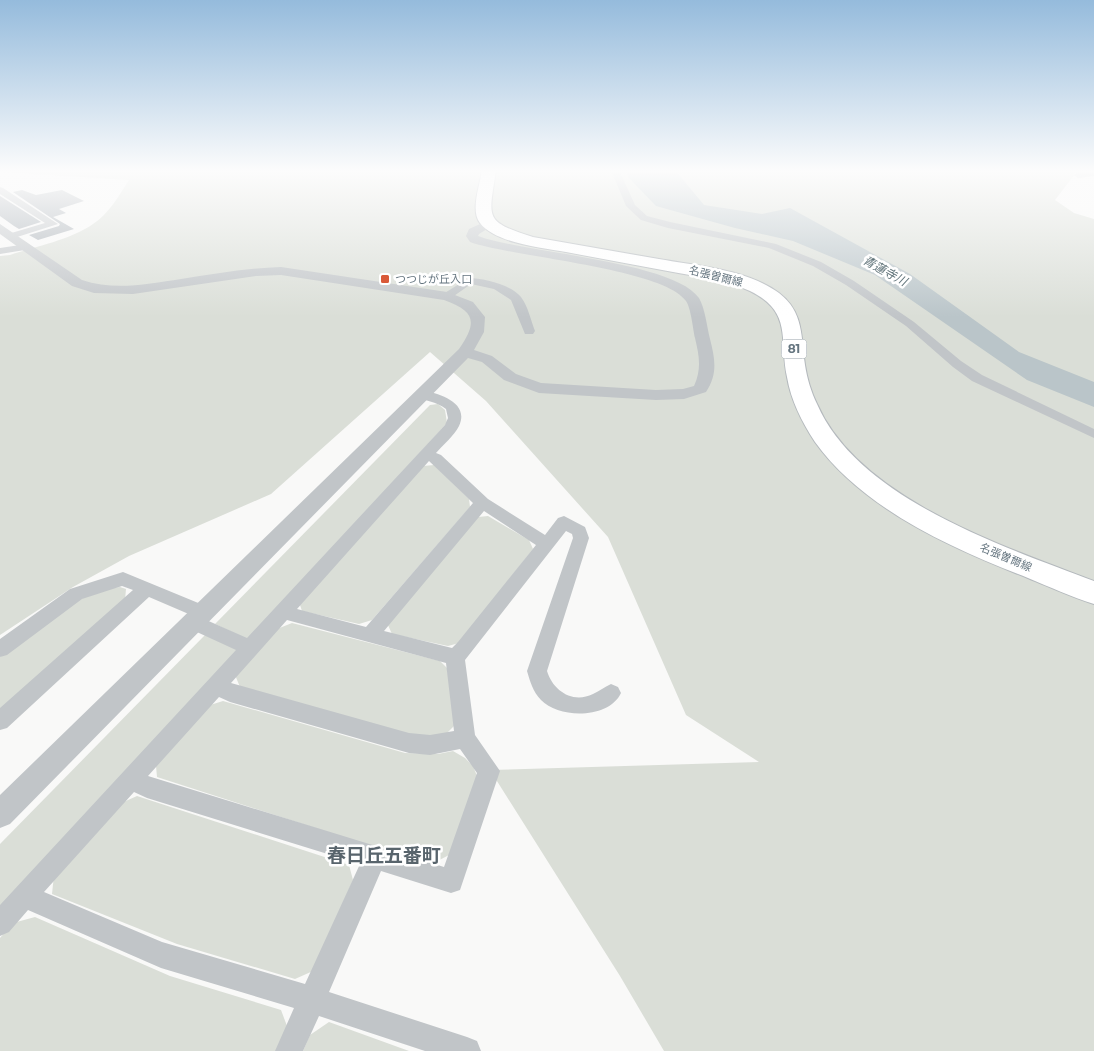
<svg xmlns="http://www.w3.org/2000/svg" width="1094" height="1051" font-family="Montserrat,'Noto Sans JP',sans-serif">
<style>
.green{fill:#daded7}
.water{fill:#bac5c9}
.building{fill:#a9b0b6}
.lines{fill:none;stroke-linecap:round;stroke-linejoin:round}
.primary-casing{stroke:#b4b9bd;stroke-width:2}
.minor{fill:#c1c5c8;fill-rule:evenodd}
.tertiary{fill:#c1c5c8;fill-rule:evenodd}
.primary{fill:#fff;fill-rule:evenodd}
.poi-dot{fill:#d95938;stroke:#fff;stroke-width:2}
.labels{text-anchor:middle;stroke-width:5;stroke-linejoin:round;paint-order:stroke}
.far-street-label{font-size:11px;fill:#667680;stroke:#fff}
.far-poi-label{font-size:11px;fill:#667680;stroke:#fff;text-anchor:start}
.far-water-label{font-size:12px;font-style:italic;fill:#61747a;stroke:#fff}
.shield{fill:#fff;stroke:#949fa6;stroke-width:1}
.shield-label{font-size:12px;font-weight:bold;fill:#667680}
.near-quarter-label{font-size:19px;font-weight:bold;fill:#58646c;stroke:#fff}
</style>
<rect width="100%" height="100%" fill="#f9f9f8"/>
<!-- green -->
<g class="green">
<path d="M0,170h1078l-23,30 19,13 20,6v832h-430l-44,-75 -130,-206 269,-8 -73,-47 -78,-178 -122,-136 -56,-49 -159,142 -142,62 -56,31 -73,48v-379l10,-1c27,-9 60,-15 83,-31 15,-9 27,-30 36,-44l-129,-8z"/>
<polygon points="438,404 445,410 447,423 249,640 215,624 430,405"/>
<polygon points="434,465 469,499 470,507 372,620 359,624 302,611 299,602 423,466"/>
<polygon points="488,516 529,540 533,549 459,643 448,646 392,634 387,623 478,517"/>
<path d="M120,587l6,2 -1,11 -125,111v-54c34,-25 77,-67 120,-70z"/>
<polygon points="292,623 440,661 447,668 456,724 445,735 415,736 240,687 235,675 277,629"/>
<polygon points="205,635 240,651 0,912 0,844"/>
<polygon points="223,701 405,753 438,754 453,751 465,758 473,766 477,776 449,855 430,865 157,777 156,766 207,706"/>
<polygon points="137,796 349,865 353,880 313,971 295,979 177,944 52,894 54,875 119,804"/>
<polygon points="35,917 170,976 281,1010 287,1026 276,1051 0,1051 0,938 13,923"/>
<polygon points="329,1022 409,1051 303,1051 310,1035"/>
</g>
<!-- water -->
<polygon class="water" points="625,170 675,170 704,205 762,214 790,208 910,274 1019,352 1094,382 1094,407 1027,380 875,275 793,241 735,228 656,206 629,178"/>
<!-- building -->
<g class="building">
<polygon points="22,190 36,195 62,190 84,201 59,209 66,213 53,217 74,229 38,240 29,235 59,226 60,224 13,192"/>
<polygon points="0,196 41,222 19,229 14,226 0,216"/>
</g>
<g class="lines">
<!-- primary casing -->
<g class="primary-casing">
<path id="primary" d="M482,170h14c-7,49 -13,51 37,67 42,7 84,15 126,22 39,7 87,10 120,34 25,19 22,44 26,72 2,13 6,27 12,39 41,95 188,143 277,177v23c-23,-7 -44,-17 -66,-26 -75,-29 -165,-69 -213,-136 -13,-20 -24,-41 -28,-65 -8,-38 6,-65 -37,-86 -24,-11 -51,-14 -77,-19 -36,-7 -71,-13 -107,-20 -24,-4 -71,-9 -86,-29 -10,-12 0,-38 2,-53z"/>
</g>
<!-- minor -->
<g class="minor">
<polygon points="611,170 619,170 635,205 647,216 670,222 776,244 821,262 854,281 914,322 961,361 982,375 1094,429 1094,438 972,381 953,367 906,326 846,285 813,266 769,248 668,228 641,220 626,206"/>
<polygon points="1094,170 1094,176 1078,178 1074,175 1078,172"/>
<polygon points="0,187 3,188 58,224 14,238 8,238 8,234 45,223 0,194"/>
<polygon points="27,244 32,247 31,249 0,254 0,248"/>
<path d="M469,278c14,0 43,7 52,19 7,9 10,24 14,34l-2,3h-8l-14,-34 -17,-11 -23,-5 -20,14h-8l-2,-2 2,-2z"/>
<path d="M423,390c16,4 47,12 36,36 -5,10 -16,19 -23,27l5,2 47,44 57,36 13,-17 6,-2 21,11 4,11 -42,133c6,20 26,33 46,23 7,-3 11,-7 18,-10l7,3 3,6c-12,26 -62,26 -80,7 -8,-8 -11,-19 -14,-29l46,-133 -1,-4 -6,-3 -101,129 10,75 25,36 -40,119 -9,3 -70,-22 -52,121 138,45 10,4 4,10h-56l-106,-35 -16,35h-28l19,-43 -133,-40 -133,-58 -19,22 -9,4v-31l236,-255 -50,-23 -2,-5 2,-5 5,-2 -42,-18 -142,131 -7,2v-22l133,-118 -11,-4 -40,13 -75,56 -7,2v-18l70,-50 53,-17 85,35 3,5 -3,5 -4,2 43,19 198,-213 3,-7 -2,-9c-9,-8 -23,-7 -30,-15zM429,461l44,42 -107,124 -69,-18zM484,511l52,34 -78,97 -6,6 -68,-17zM287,620l159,43 8,68 -24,4 -21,-2 -178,-50zM219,697l11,5 179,51 21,2 30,-6 17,24 -33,94 -296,-91zM134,792l13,6 213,66 -55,120 -143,-42 -118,-50z"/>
</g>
<!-- tertiary -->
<path class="tertiary" d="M489,220l6,4 -16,10 -1,2c46,17 195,25 221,62 6,10 8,29 11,41 5,20 8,35 -4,53l-22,7 -28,1 -117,-7 -35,-13 -22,-18 -14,-4 -458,466 -10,4v-33l459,-446c19,-27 16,-38 -15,-49l-163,-25 -25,1 -123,18 -39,-1 -22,-7 -72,-52v-10l82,56c32,11 66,4 99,-1 33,-5 66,-11 100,-12l166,25 26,10 12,15 -1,15 -10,18 18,6 24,18 25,9 115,7 27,-1 11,-3c8,-17 5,-31 1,-48 -2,-9 -4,-30 -9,-37 -23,-33 -174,-44 -216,-59l-4,-6 3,-7z"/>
<!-- primary -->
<use href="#primary" class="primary"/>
</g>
<!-- sky -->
<linearGradient id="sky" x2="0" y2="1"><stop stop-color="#95bbdc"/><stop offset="0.54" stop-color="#fcfcfc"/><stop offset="1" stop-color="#fcfcfc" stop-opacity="0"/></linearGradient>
<rect width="1094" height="317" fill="url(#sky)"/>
<!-- markers -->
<rect class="poi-dot" x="380" y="274" width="10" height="10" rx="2.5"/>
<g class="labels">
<!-- far-street labels -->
<g class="far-street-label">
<text transform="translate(716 276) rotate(14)" y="4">名張曽爾線</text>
<text transform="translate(1006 557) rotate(23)" y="4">名張曽爾線</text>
</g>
<!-- far-poi labels -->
<g class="far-poi-label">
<text x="395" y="283">つつじが丘入口</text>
</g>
<!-- far-water labels -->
<g class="far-water-label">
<text transform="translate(885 271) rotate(29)" y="4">青蓮寺川</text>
</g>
<!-- shield labels -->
<rect class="shield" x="781.5" y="339.5" width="25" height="19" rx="4"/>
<g class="shield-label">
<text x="794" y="353">81</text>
</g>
<!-- near-quarter labels -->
<g class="near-quarter-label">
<text x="384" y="862">春日丘五番町</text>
</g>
</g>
</svg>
